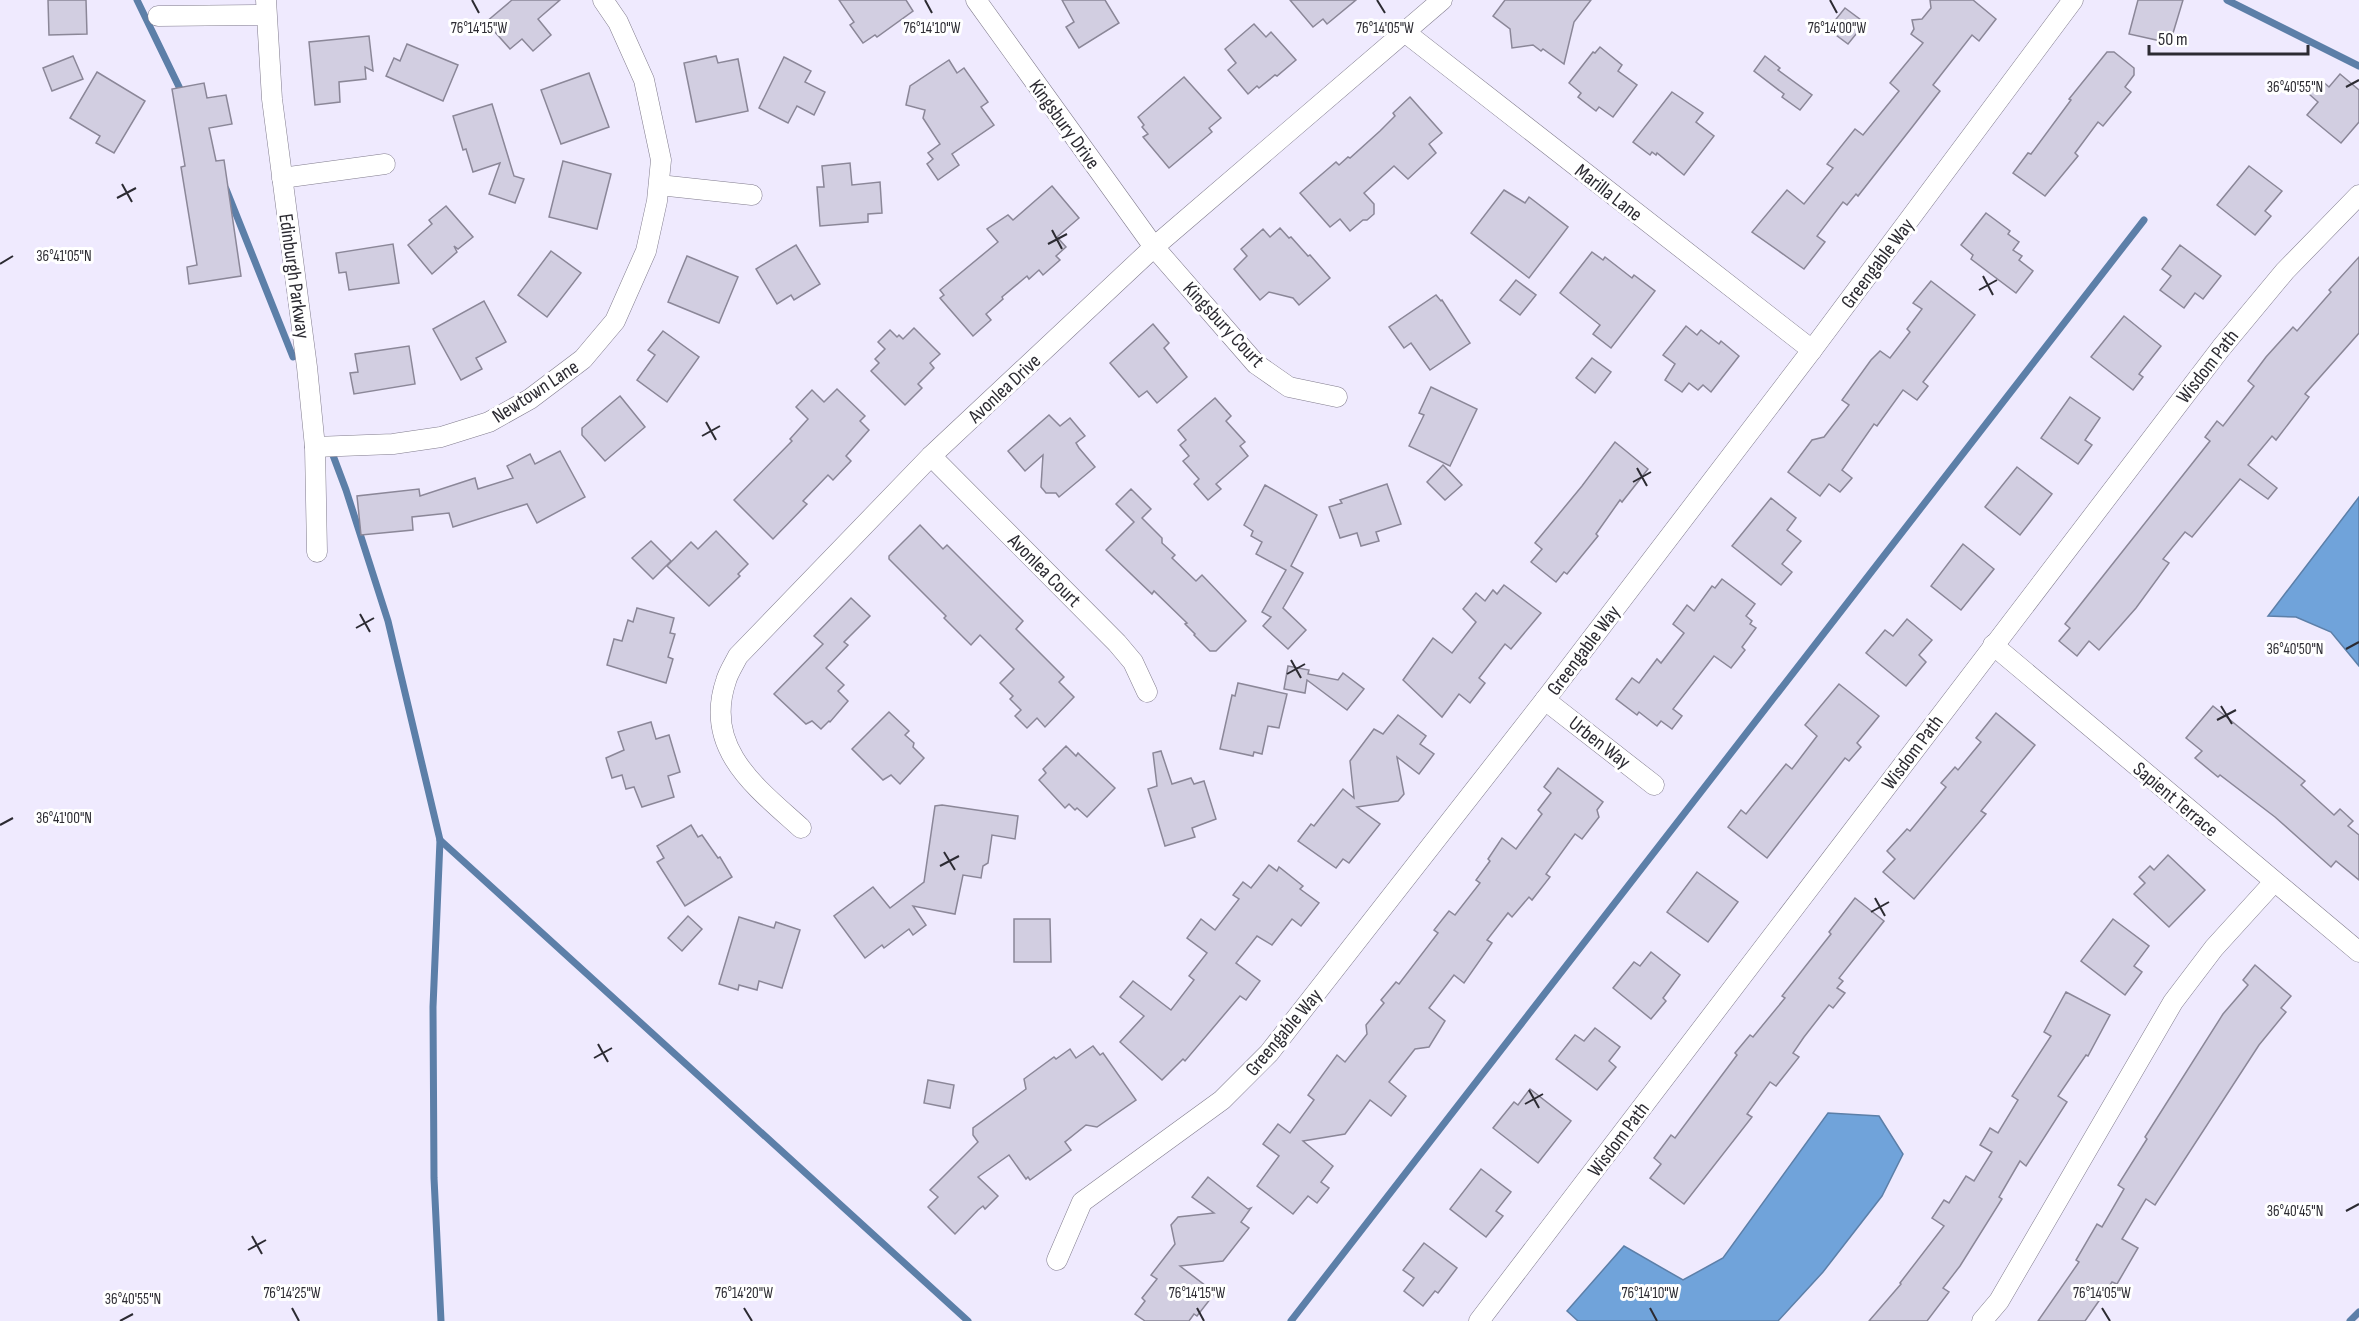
<svg xmlns="http://www.w3.org/2000/svg" width="2359" height="1321" font-family="'Sofia Sans Condensed',sans-serif">
<style>
.water{fill:#70a3da;stroke:#5c7fa8;stroke-width:1.5}
.lines{fill:none;stroke-linecap:round;stroke-linejoin:round}
.stream{stroke:#5c7fa8;stroke-width:7}
.building{fill:#d2cee1;stroke:#8b8798;stroke-width:1.5}
.minor-casing{stroke:#817c8d;stroke-width:21}
.minor{stroke:#fff;stroke-width:20}
.ticks{fill:none;stroke:#2c2b32;stroke-width:2}
.labels{text-anchor:middle;stroke-width:6;stroke-linejoin:round;paint-order:stroke}
.street-label{font-size:20px;fill:#2c2b32;stroke:#fff}
.ticks-label{font-size:15px;text-anchor:middle;fill:#2c2b32;stroke:#fff;stroke-width:6;stroke-linejoin:round;paint-order:stroke}
</style>
<rect width="100%" height="100%" fill="#efeafe"/>
<!-- water -->
<g class="water">
<polygon points="2359,497 2359,666 2331,632 2296,617 2268,616"/>
<polygon points="1828,1113 1879,1116 1903,1154 1882,1196 1823,1272 1778,1321 1578,1321 1567,1311 1624,1246 1683,1280 1723,1258"/>
</g>
<g class="lines">
<!-- stream -->
<g class="stream">
<polyline points="137,0 183,95"/>
<polyline points="2227,0 2359,66"/>
<polyline points="226,189 293,357"/>
<polyline points="331,450 346,490 388,621 440,840 433,1007 434,1178 441,1321"/>
<polyline points="440,840 968,1321"/>
<polyline points="1291,1321 2144,220"/>
<polyline points="2350,1321 2359,1312"/>
</g>
</g>
<!-- building -->
<g class="building">
<polygon points="48,0 86,0 87,34 49,35"/>
<polygon points="512,0 560,0 538,19 551,35 533,51 522,39 510,49 486,22"/>
<polygon points="839,0 906,0 913,11 877,37 875,35 863,43 850,25 854,22"/>
<polygon points="1062,0 1105,0 1119,23 1079,48 1066,27 1074,22"/>
<polygon points="1290,0 1356,0 1327,24 1323,19 1313,27"/>
<polygon points="1505,0 1591,0 1574,22 1564,64 1543,49 1541,51 1533,45 1512,48 1510,29 1493,16"/>
<polygon points="1930,0 1973,0 1996,19 1979,41 1972,35 1933,85 1940,91 1913,126 1858,196 1856,194 1847,205 1843,202 1817,236 1825,242 1804,269 1752,232 1787,190 1804,204 1833,168 1827,164 1855,129 1863,135 1899,91 1890,83 1923,43 1911,34 1914,29 1912,20 1922,19 1931,8"/>
<polygon points="2138,0 2183,0 2170,43 2129,34"/>
<polygon points="1845,8 1865,23 1848,44 1828,29"/>
<polygon points="1254,24 1266,37 1271,32 1296,60 1277,76 1275,75 1259,88 1257,86 1248,94 1228,70 1236,63 1225,49"/>
<polygon points="369,36 373,71 365,67 366,79 339,82 340,102 315,105 309,42"/>
<polygon points="407,44 458,65 443,101 386,76 394,58 400,61"/>
<polygon points="1600,47 1622,65 1618,71 1637,85 1613,117 1599,107 1596,111 1578,97 1581,93 1569,83 1593,52 1595,53"/>
<polygon points="2107,52 2114,52 2134,68 2134,75 2125,87 2131,92 2103,126 2098,122 2075,153 2078,156 2045,196 2013,173 2028,153 2031,154 2071,100 2069,99"/>
<polygon points="73,56 83,79 52,91 43,68"/>
<polygon points="716,56 718,63 738,59 748,111 696,122 684,63"/>
<polygon points="1765,56 1780,68 1778,70 1812,95 1800,110 1782,97 1784,94 1754,71"/>
<polygon points="784,57 811,71 805,82 825,92 814,115 797,106 788,123 759,108"/>
<polygon points="949,60 957,73 964,68 988,102 981,107 994,125 952,154 959,165 938,180 927,164 933,159 928,153 940,144 923,118 925,110 906,105 910,86"/>
<polygon points="97,72 145,101 114,153 96,143 100,136 70,118"/>
<polygon points="589,73 609,127 561,144 541,90"/>
<polygon points="2340,74 2359,90 2359,122 2341,143 2307,115 2318,102 2309,94 2321,80 2329,87"/>
<polygon points="1184,77 1221,118 1209,128 1212,132 1169,168 1143,137 1148,134 1142,127 1144,125 1138,117"/>
<polygon points="204,83 207,98 226,95 232,124 209,128 216,161 224,160 241,276 189,284 187,267 197,265 181,167 185,166 172,89"/>
<polygon points="1672,92 1703,113 1696,122 1714,136 1684,175 1657,153 1656,155 1652,152 1650,155 1633,142"/>
<polygon points="1410,97 1442,133 1429,144 1436,153 1408,179 1394,166 1364,193 1374,204 1374,214 1367,220 1363,220 1350,231 1340,219 1330,227 1300,193 1336,162 1339,165 1348,157 1350,158 1380,131 1395,116 1393,113"/>
<polygon points="492,104 514,176 524,179 515,203 489,194 500,163 473,172 466,149 463,150 453,116"/>
<polygon points="563,161 611,174 597,229 549,217"/>
<polygon points="850,163 852,185 880,182 882,213 868,214 868,222 820,226 817,187 824,187 822,166"/>
<polygon points="2249,166 2282,191 2265,211 2271,216 2255,235 2217,205"/>
<polygon points="1052,186 1079,218 1057,237 1066,247 1056,256 1060,260 1043,275 1039,270 1029,279 1027,276 1002,297 1003,299 986,314 991,320 973,336 940,298 944,295 940,290 998,242 987,229 1008,215 1013,220"/>
<polygon points="1504,190 1525,203 1529,197 1568,227 1529,278 1471,233"/>
<polygon points="446,206 473,237 458,249 454,246 457,252 432,274 408,245 432,224 429,220"/>
<polygon points="1986,213 2010,231 2008,234 2019,242 2013,250 2022,256 2019,260 2033,271 2016,293 1971,259 1973,255 1961,245"/>
<polygon points="1280,228 1289,238 1291,237 1308,256 1310,255 1330,278 1299,305 1293,298 1269,292 1260,300 1234,269 1247,256 1241,249 1263,229 1270,237"/>
<polygon points="393,244 399,283 349,290 346,272 339,273 336,253"/>
<polygon points="796,245 820,284 794,300 791,295 777,304 756,269"/>
<polygon points="2180,245 2221,276 2203,299 2195,293 2184,308 2160,290 2171,276 2162,269"/>
<polygon points="551,251 581,273 547,317 518,295"/>
<polygon points="1592,252 1603,260 1605,257 1632,278 1634,275 1655,291 1611,348 1593,334 1600,325 1560,293"/>
<polygon points="687,256 738,277 719,323 668,302"/>
<polygon points="2359,257 2359,333 2305,394 2309,397 2276,440 2272,436 2248,465 2277,488 2268,499 2240,479 2192,537 2185,532 2163,559 2169,563 2136,608 2099,650 2089,641 2077,656 2059,641 2070,628 2065,624 2210,441 2205,437 2217,421 2223,426 2254,386 2248,381 2266,357 2293,327 2297,331 2331,292 2329,290"/>
<polygon points="1516,280 1536,295 1520,315 1500,300"/>
<polygon points="1931,281 1975,315 1923,382 1928,386 1917,400 1903,390 1877,426 1874,424 1842,470 1852,478 1840,492 1829,484 1820,496 1788,472 1812,440 1824,437 1849,405 1842,400 1871,360 1880,351 1890,358 1910,332 1907,329 1922,309 1913,303"/>
<polygon points="1436,295 1441,301 1442,300 1470,343 1430,370 1411,343 1404,348 1389,327"/>
<polygon points="484,301 506,342 476,358 482,369 461,380 433,329"/>
<polygon points="2124,316 2161,346 2139,374 2143,377 2133,390 2091,357"/>
<polygon points="1153,324 1169,343 1164,348 1187,377 1157,403 1147,391 1139,397 1110,363"/>
<polygon points="1686,326 1697,335 1701,330 1719,344 1721,341 1739,356 1711,392 1703,385 1698,390 1689,383 1682,392 1665,380 1675,364 1663,355"/>
<polygon points="914,328 940,354 930,363 934,368 918,384 922,388 905,405 871,371 879,363 875,359 885,349 878,342 890,330 897,337 899,335 903,339"/>
<polygon points="663,331 699,357 667,402 637,380 655,355 648,350"/>
<polygon points="409,346 415,384 354,394 350,373 358,372 355,354"/>
<polygon points="1592,358 1611,372 1595,393 1576,378"/>
<polygon points="1431,387 1477,409 1450,466 1409,446 1424,415 1419,413"/>
<polygon points="837,389 865,416 860,421 869,430 846,456 851,461 833,480 828,475 803,501 807,504 773,539 734,500 792,441 790,439 808,419 796,407 812,390 824,402"/>
<polygon points="620,396 645,427 605,461 582,435 582,428"/>
<polygon points="2070,397 2100,418 2085,440 2092,445 2078,464 2041,438"/>
<polygon points="1215,398 1231,416 1226,421 1245,442 1240,446 1248,456 1216,484 1221,489 1208,500 1194,484 1199,479 1183,461 1189,456 1180,445 1186,440 1178,430"/>
<polygon points="1049,415 1060,426 1070,418 1085,436 1076,443 1079,448 1095,467 1059,497 1056,493 1046,493 1041,487 1043,455 1025,471 1008,451"/>
<polygon points="1615,442 1648,469 1622,502 1620,500 1596,534 1598,536 1567,574 1564,572 1556,582 1531,562 1542,549 1535,543 1582,486"/>
<polygon points="560,451 585,497 537,523 527,504 453,527 449,513 412,517 413,530 361,535 357,496 419,489 420,496 475,478 478,489 513,478 507,466 530,454 535,464"/>
<polygon points="1443,465 1462,485 1445,500 1427,482"/>
<polygon points="2017,467 2052,494 2020,535 1985,507"/>
<polygon points="1387,484 1401,524 1376,532 1379,541 1361,546 1357,533 1340,538 1329,507 1342,503 1340,500"/>
<polygon points="1265,485 1317,515 1291,566 1303,573 1283,608 1306,630 1288,649 1263,626 1271,617 1262,612 1286,570 1256,554 1262,542 1251,536 1253,531 1244,525"/>
<polygon points="1131,489 1151,509 1142,518 1162,538 1162,543 1175,555 1172,558 1196,581 1202,575 1246,621 1216,651 1210,651 1194,635 1195,634 1185,624 1187,623 1154,591 1152,594 1106,550 1134,522 1116,504"/>
<polygon points="1771,498 1796,518 1787,530 1801,541 1782,564 1792,572 1781,585 1732,546"/>
<polygon points="920,525 943,549 947,545 1023,621 1016,629 1064,677 1059,682 1074,697 1045,727 1037,718 1027,728 1015,716 1021,710 1010,699 1013,696 1000,683 1014,669 980,635 971,645 944,618 946,616 889,559 889,556"/>
<polygon points="716,531 748,564 738,574 740,576 709,606 667,566 691,542 698,549"/>
<polygon points="651,541 671,561 653,579 632,558"/>
<polygon points="1963,544 1994,569 1961,610 1931,586"/>
<polygon points="1722,579 1755,604 1746,616 1752,621 1750,624 1756,628 1742,647 1745,650 1731,668 1714,656 1673,709 1682,716 1672,729 1661,721 1657,726 1639,712 1637,715 1616,699 1632,678 1639,683 1657,659 1661,663 1684,633 1673,624 1687,605 1694,611 1712,586 1715,588"/>
<polygon points="1504,585 1541,613 1511,649 1505,644 1479,678 1485,683 1470,703 1459,694 1442,717 1403,680 1433,638 1452,653 1476,622 1463,609 1476,593 1485,601 1493,590 1497,594"/>
<polygon points="851,598 870,616 844,642 848,645 826,668 844,685 838,691 848,701 830,722 829,721 821,729 812,721 806,724 774,694 823,644 814,636"/>
<polygon points="637,608 674,618 670,633 675,634 668,657 673,659 666,683 607,665 614,639 622,641 628,620 633,622"/>
<polygon points="1907,619 1932,640 1919,655 1926,662 1906,686 1866,653 1885,630 1893,636"/>
<polygon points="1288,666 1309,670 1308,674 1338,680 1343,673 1364,689 1347,710 1307,680 1305,693 1284,689"/>
<polygon points="1238,683 1287,694 1279,728 1268,726 1262,754 1254,752 1253,756 1220,749 1232,695 1235,696"/>
<polygon points="1839,684 1879,716 1857,743 1861,747 1849,761 1845,758 1767,858 1728,827 1741,810 1746,814 1786,764 1792,769 1817,736 1805,725"/>
<polygon points="2213,706 2305,781 2301,785 2334,815 2340,809 2353,821 2348,826 2359,835 2359,880 2336,861 2331,867 2275,817 2220,775 2218,777 2195,758 2202,751 2186,738"/>
<polygon points="889,712 909,731 905,735 914,743 913,747 924,758 900,784 891,775 883,780 852,749"/>
<polygon points="1996,713 2035,745 1981,811 1986,814 1914,899 1883,872 1895,859 1887,851 1907,829 1910,831 1946,787 1941,783 1955,767 1958,770 1981,742 1976,738"/>
<polygon points="1398,715 1426,736 1420,744 1434,754 1419,774 1397,757 1404,794 1398,801 1357,807 1380,824 1349,863 1343,859 1336,868 1298,841 1311,824 1314,826 1343,789 1354,798 1350,761 1374,729 1383,734"/>
<polygon points="651,722 656,739 669,735 680,772 668,776 674,797 642,807 634,787 626,789 622,775 612,778 606,758 624,750 618,732"/>
<polygon points="1066,746 1076,756 1078,753 1080,755 1115,788 1087,817 1077,808 1075,810 1069,804 1065,808 1039,780 1046,773 1043,769"/>
<polygon points="1161,751 1172,784 1191,778 1194,784 1204,781 1216,819 1192,828 1195,837 1165,846 1148,789 1157,786 1153,753"/>
<polygon points="1558,768 1603,802 1597,810 1599,817 1582,839 1575,834 1546,874 1550,877 1532,900 1529,897 1512,917 1508,913 1487,940 1492,943 1464,983 1454,975 1429,1008 1445,1021 1429,1047 1415,1049 1389,1082 1406,1096 1391,1116 1370,1100 1345,1134 1303,1141 1333,1166 1321,1182 1329,1188 1317,1203 1308,1196 1293,1214 1257,1186 1279,1156 1263,1144 1278,1124 1290,1133 1314,1100 1308,1095 1337,1055 1345,1062 1367,1034 1366,1025 1384,1003 1381,1000 1396,982 1399,984 1438,933 1434,930 1449,911 1455,915 1480,883 1476,880 1490,861 1488,859 1502,838 1516,849 1542,814 1538,810 1551,793 1544,787"/>
<polygon points="942,805 1018,816 1015,839 992,835 988,863 983,866 981,878 963,875 955,914 913,906 926,925 913,935 909,929 884,948 882,945 865,958 834,916 873,887 890,908 924,882 935,806"/>
<polygon points="691,825 698,837 702,835 718,858 720,857 732,877 685,906 657,862 664,858 657,846"/>
<polygon points="2168,855 2205,890 2169,927 2134,894 2145,883 2139,877 2150,866 2154,870"/>
<polygon points="1269,865 1277,871 1279,867 1303,886 1300,889 1319,903 1301,926 1292,919 1272,945 1257,936 1236,963 1260,981 1246,1000 1240,996 1185,1061 1183,1059 1162,1080 1120,1042 1144,1016 1120,997 1133,981 1171,1010 1194,980 1189,976 1207,953 1187,938 1201,919 1215,930 1239,899 1233,895 1243,882 1251,888"/>
<polygon points="1697,872 1738,902 1708,942 1667,912"/>
<polygon points="1855,898 1884,921 1839,978 1843,981 1837,988 1845,993 1833,1008 1829,1005 1804,1037 1793,1053 1799,1057 1776,1086 1770,1082 1747,1114 1752,1117 1684,1204 1650,1178 1661,1164 1654,1158 1671,1135 1675,1138 1737,1055 1735,1053 1750,1035 1753,1037 1785,998 1782,996 1831,934 1829,932"/>
<polygon points="688,916 702,929 682,951 668,938"/>
<polygon points="739,917 774,928 776,922 800,930 782,988 759,981 757,990 739,985 738,990 719,984"/>
<polygon points="1014,919 1050,919 1051,962 1014,962"/>
<polygon points="2113,919 2149,946 2134,966 2142,972 2125,995 2081,961"/>
<polygon points="1651,952 1680,975 1663,998 1666,1001 1651,1019 1613,988 1634,962 1640,966"/>
<polygon points="2255,965 2291,996 2281,1008 2286,1012 2259,1045 2155,1205 2146,1199 2122,1239 2138,1248 2117,1284 2112,1282 2085,1321 2038,1321 2079,1262 2076,1260 2097,1224 2102,1227 2124,1189 2118,1185 2147,1139 2145,1137 2223,1014 2248,985 2243,980"/>
<polygon points="2066,992 2110,1015 2088,1056 2086,1055 2058,1096 2067,1102 2026,1166 2020,1161 1999,1197 2002,1199 1960,1266 1943,1288 1949,1292 1927,1321 1869,1321 1901,1284 1900,1283 1944,1226 1932,1218 1944,1200 1949,1203 1966,1176 1974,1181 1992,1152 1980,1145 1990,1128 1998,1133 2018,1100 2012,1096 2051,1036 2044,1032"/>
<polygon points="1595,1028 1620,1047 1609,1061 1616,1067 1597,1090 1556,1059 1575,1035 1584,1041"/>
<polygon points="1093,1046 1100,1055 1103,1053 1136,1100 1097,1127 1086,1125 1065,1142 1071,1150 1030,1180 1028,1177 1026,1179 1009,1155 978,1177 998,1196 985,1209 983,1206 978,1210 955,1234 928,1207 938,1197 930,1190 978,1142 973,1135 973,1128 1026,1089 1024,1079 1054,1057 1056,1059 1070,1049 1076,1058"/>
<polygon points="928,1080 954,1085 950,1108 924,1103"/>
<polygon points="1530,1089 1571,1121 1538,1163 1493,1128 1514,1102 1518,1105"/>
<polygon points="1481,1169 1511,1192 1496,1211 1503,1216 1486,1237 1450,1209"/>
<polygon points="1208,1177 1248,1209 1251,1208 1241,1222 1249,1228 1223,1261 1180,1266 1215,1293 1197,1316 1194,1314 1189,1321 1145,1321 1135,1314 1145,1301 1142,1298 1157,1279 1151,1275 1175,1244 1171,1225 1178,1217 1214,1213 1192,1197"/>
<polygon points="1424,1243 1457,1268 1438,1293 1435,1291 1423,1306 1404,1291 1414,1278 1403,1270"/>
</g>
<g class="lines">
<!-- minor casing -->
<g class="minor-casing">
<g id="minor">
<polyline points="266,0 272,99 307,367 315,447 317,552"/>
<polyline points="976,0 1154,247 1256,364 1289,387 1337,397"/>
<polyline points="158,16 265,15"/>
<polyline points="1406,33 1812,350"/>
<polyline points="282,178 385,164"/>
<polyline points="659,185 752,195"/>
<polyline points="315,447 393,444 441,437 489,422 530,399 583,359 615,321 646,251 657,201 661,160 644,80 618,22 603,0"/>
<polyline points="931,456 1117,643 1133,662 1147,692"/>
<polyline points="1993,645 2359,952"/>
<polyline points="1545,700 1654,785"/>
<path d="M801,828c-44,-40 -98,-79 -75,-147 2,-8 8,-17 12,-25l193,-200 223,-209 288,-247"/>
<polyline points="1057,1260 1082,1202 1222,1100 1269,1053 1545,700 1812,350 2073,0"/>
<polyline points="1479,1321 2221,348 2285,271 2359,195"/>
<polyline points="1982,1321 1999,1301 2173,1002 2214,948 2274,882"/>
</g>
</g>
<!-- minor -->
<use href="#minor" class="minor"/>
</g>
<!-- ticks -->
<path class="ticks" d="M472,0l7,13M925,0l7,13M1377,0l8,13M1830,0l7,13M2346,87l13,-7M122,184l10,18M117,198l19,-10M1052,230l10,19M1048,244l19,-10M0,264l13,-8M1983,276l10,19M1979,290l18,-10M706,422l10,18M702,436l18,-10M1637,468l10,18M1633,482l18,-10M360,614l10,18M356,628l18,-10M2346,649l13,-7M1291,660l10,18M1287,674l18,-10M2221,706l11,18M2217,720l19,-10M0,825l13,-7M944,852l11,18M940,866l19,-10M1875,898l10,18M1871,912l18,-10M598,1044l10,18M594,1058l18,-10M1529,1090l10,18M1525,1104l18,-10M2346,1211l13,-7M252,1236l10,18M248,1250l18,-10M292,1308l7,13M744,1308l8,13M1197,1308l7,13M1650,1308l7,13M2102,1308l8,13M120,1321l13,-7"/>
<g class="labels">
<!-- street labels -->
<g class="street-label">
<text transform="translate(1065 124) rotate(54)" y="7">Kingsbury Drive</text>
<text transform="translate(1609 192) rotate(38)" y="7">Marilla Lane</text>
<text transform="translate(1877 263) rotate(-53)" y="7">Greengable Way</text>
<text transform="translate(295 276) rotate(82)" y="7">Edinburgh Parkway</text>
<text transform="translate(1224 324) rotate(47)" y="7">Kingsbury Court</text>
<text transform="translate(2207 366) rotate(-52)" y="7">Wisdom Path</text>
<text transform="translate(1004 388) rotate(-43)" y="7">Avonlea Drive</text>
<text transform="translate(535 391) rotate(-33)" y="7">Newtown Lane</text>
<text transform="translate(1045 570) rotate(45)" y="7">Avonlea Court</text>
<text transform="translate(1583 650) rotate(-53)" y="7">Greengable Way</text>
<text transform="translate(1600 742) rotate(38)" y="7">Urben Way</text>
<text transform="translate(1912 752) rotate(-53)" y="7">Wisdom Path</text>
<text transform="translate(2176 799) rotate(40)" y="7">Sapient Terrace</text>
<text transform="translate(1283 1032) rotate(-50)" y="7">Greengable Way</text>
<text transform="translate(1618 1139) rotate(-53)" y="7">Wisdom Path</text>
</g>
</g>
<g class="ticks-label">
<text x="479" y="33">76°14'15"W</text>
<text x="932" y="33">76°14'10"W</text>
<text x="1385" y="33">76°14'05"W</text>
<text x="1837" y="33">76°14'00"W</text>
<text x="2295" y="92">36°40'55"N</text>
<text x="64" y="261">36°41'05"N</text>
<text x="2295" y="654">36°40'50"N</text>
<text x="64" y="823">36°41'00"N</text>
<text x="2295" y="1216">36°40'45"N</text>
<text x="292" y="1298">76°14'25"W</text>
<text x="744" y="1298">76°14'20"W</text>
<text x="1197" y="1298">76°14'15"W</text>
<text x="1650" y="1298">76°14'10"W</text>
<text x="2102" y="1298">76°14'05"W</text>
<text x="133" y="1304">36°40'55"N</text>
</g>
<!-- scale -->
<path d="M2149 45v9h159v-9" fill="none" stroke="#2c2b32" stroke-width="3"/>
<text x="2158" y="45" font-size="18" fill="#2c2b32" stroke="#ffffff" stroke-width="4.5" paint-order="stroke">50 m</text>
</svg>
